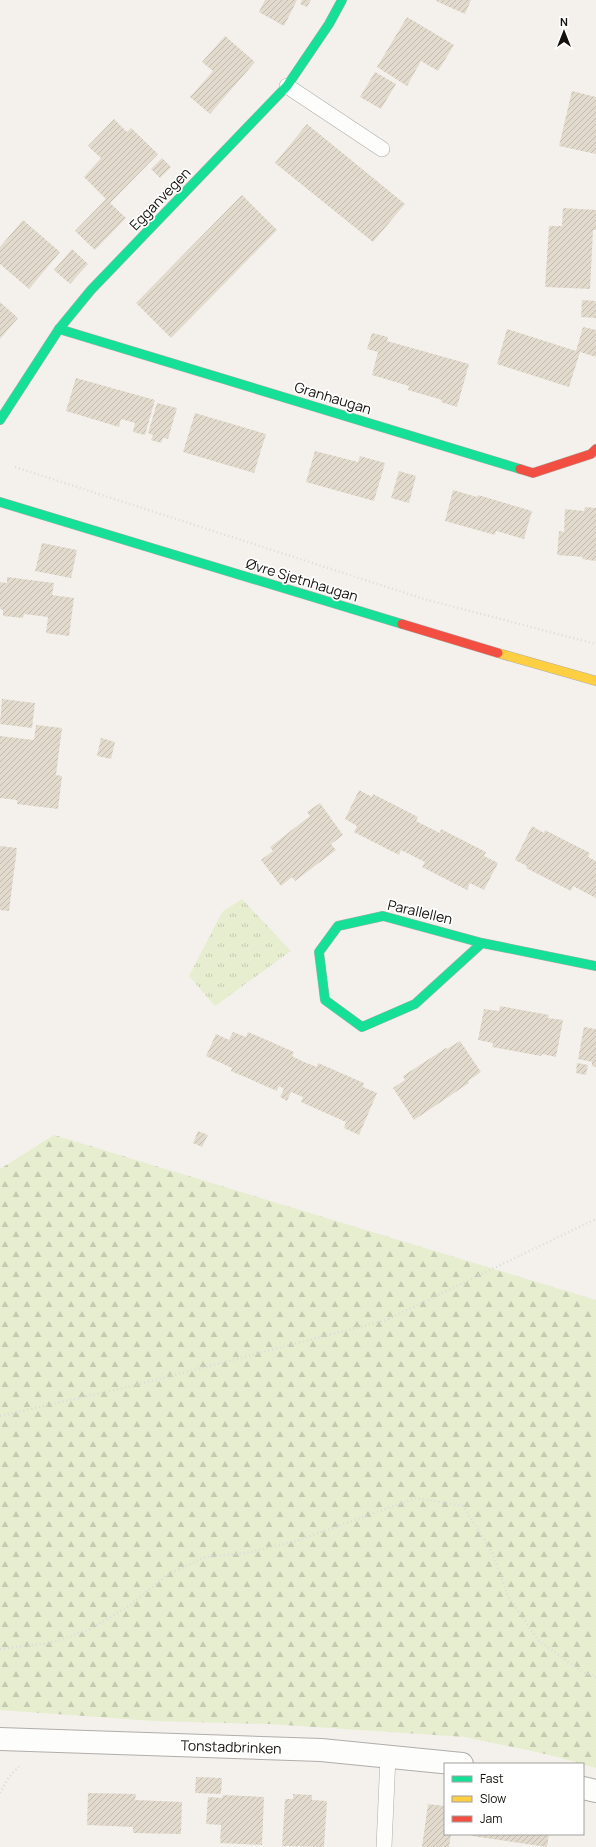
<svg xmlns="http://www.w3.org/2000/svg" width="596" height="1847" font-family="Manrope,sans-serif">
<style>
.grass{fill:url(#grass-tufts)}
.forest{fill:url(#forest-firs)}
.building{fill:url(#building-hatch)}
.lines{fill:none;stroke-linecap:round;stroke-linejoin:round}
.lane-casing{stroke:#b0adaa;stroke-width:16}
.street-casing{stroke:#b0adaa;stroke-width:24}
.fast-casing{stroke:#b0adaa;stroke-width:10}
.slow-casing{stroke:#b0adaa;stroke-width:10}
.jam-casing{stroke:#b0adaa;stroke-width:10}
.path{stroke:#dbdbd9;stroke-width:2.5;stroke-dasharray:1 3;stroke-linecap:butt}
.lane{stroke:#fdfdfc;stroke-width:15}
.street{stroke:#fdfdfc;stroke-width:22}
.fast{stroke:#16e098;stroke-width:9}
.slow{stroke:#ffcf43;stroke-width:9}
.jam{stroke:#f24e42;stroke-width:9}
.labels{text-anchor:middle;stroke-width:3.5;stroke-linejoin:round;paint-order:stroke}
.street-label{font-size:14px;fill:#13110d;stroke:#fff}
</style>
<defs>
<pattern id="grass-tufts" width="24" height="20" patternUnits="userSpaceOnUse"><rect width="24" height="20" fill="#e7eecf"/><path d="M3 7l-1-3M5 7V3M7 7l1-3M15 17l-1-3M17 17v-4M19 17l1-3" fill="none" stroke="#c5cbb1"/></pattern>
<pattern id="forest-firs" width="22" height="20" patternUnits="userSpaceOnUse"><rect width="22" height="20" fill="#e7eecf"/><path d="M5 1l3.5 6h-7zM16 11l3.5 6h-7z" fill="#c5cbb1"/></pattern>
<pattern id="building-hatch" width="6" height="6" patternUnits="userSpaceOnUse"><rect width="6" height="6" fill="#e2dacd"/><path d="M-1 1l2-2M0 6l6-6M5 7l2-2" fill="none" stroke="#c1baaf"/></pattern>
</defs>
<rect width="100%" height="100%" fill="#f4f1ec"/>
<!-- grass -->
<polygon class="grass" points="242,899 291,951 215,1006 189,976 222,912"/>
<!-- forest -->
<polygon class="forest" points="54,1135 596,1300 596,1768 550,1755 465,1737 269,1724 153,1721 0,1710 0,1169"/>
<!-- building -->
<g class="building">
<polygon points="265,0 297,0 284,26 259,12"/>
<polygon points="302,0 311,0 307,7 300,4"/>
<polygon points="437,0 471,0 465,14 436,1"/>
<polygon points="407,17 454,45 438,71 421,61 407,86 377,67"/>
<polygon points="225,36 255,62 210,114 190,97 213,71 202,62"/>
<polygon points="375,72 396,84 381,109 360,97"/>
<polygon points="572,91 596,97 596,154 559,146"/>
<polygon points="114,119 127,132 131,128 158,154 110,203 126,218 95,250 75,231 106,199 84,177 101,158 88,146"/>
<polygon points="307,124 405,204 373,242 275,163"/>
<polygon points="162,158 171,167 160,178 151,169"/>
<polygon points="242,195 277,230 171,338 136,303"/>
<polygon points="563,208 596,210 596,230 593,230 590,289 545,287 549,226 562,226"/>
<polygon points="23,220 60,252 29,289 0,264 0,247"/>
<polygon points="72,249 88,264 70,284 54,270"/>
<polygon points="582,300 596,301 596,318 581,317"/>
<polygon points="0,302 18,318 0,339"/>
<polygon points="583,327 596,330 596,357 580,352 569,387 497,364 507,329 576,351"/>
<polygon points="372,333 388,337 387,341 469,364 457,407 441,402 442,400 408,390 409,386 372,375 378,352 367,349"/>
<polygon points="76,378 155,400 145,435 133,432 135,423 121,419 119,427 66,411"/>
<polygon points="157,403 177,408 168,439 163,438 161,443 151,440 153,435 148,433"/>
<polygon points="195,413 266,434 254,473 183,452"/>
<polygon points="315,451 358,462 360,456 385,463 374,501 306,482"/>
<polygon points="399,471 416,476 409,503 391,498"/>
<polygon points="453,490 477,497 478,495 532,511 524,539 496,531 495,535 445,521"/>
<polygon points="585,507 596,508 596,561 582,559 583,557 557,555 559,531 564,532 565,509 584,511"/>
<polygon points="42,543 77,550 71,578 35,571"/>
<polygon points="7,577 54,583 52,595 74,598 69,636 46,633 48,617 24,614 23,618 3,616 3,610 0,609 0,582 7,583"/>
<polygon points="2,699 35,703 32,728 0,724"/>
<polygon points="36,725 62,728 56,775 62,776 58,809 17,804 17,800 0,798 0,736 34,740"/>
<polygon points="101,738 115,742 111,759 97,756"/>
<polygon points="359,790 372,797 373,794 418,817 416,821 440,833 441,829 486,852 484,856 498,863 484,890 470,883 467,890 422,867 425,862 401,850 399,855 354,832 357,826 345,819"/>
<polygon points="320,803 343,835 331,844 336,850 295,881 292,877 281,886 261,860 273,851 270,847 310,816 307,812"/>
<polygon points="532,826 544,833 545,830 590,853 588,857 596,861 596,898 573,886 571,891 526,868 527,866 515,860"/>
<polygon points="0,846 17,848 9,911 0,910"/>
<polygon points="500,1006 549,1015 548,1018 563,1020 556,1057 542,1054 541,1056 492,1047 493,1043 478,1040 484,1009 499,1011"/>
<polygon points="584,1027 596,1029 596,1067 592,1066 592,1062 578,1059"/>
<polygon points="233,1032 246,1037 248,1032 294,1052 292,1056 304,1062 317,1067 318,1063 364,1083 363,1087 377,1093 359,1135 344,1128 346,1122 301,1102 303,1097 291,1092 287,1101 280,1097 284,1089 279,1086 277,1091 231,1071 232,1068 206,1056 216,1034 229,1040"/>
<polygon points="460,1041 481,1072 468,1081 469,1083 414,1120 393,1088 405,1080 403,1076 446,1048 447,1049"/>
<polygon points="577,1063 588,1065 586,1075 576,1073"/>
<polygon points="198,1131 208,1135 202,1147 193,1143"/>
<polygon points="196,1777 222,1778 221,1794 195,1793"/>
<polygon points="88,1793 136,1794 135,1800 182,1802 181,1834 133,1833 133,1827 87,1825"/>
<polygon points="293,1794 312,1795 312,1800 327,1801 324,1847 282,1846 285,1799 293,1799"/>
<polygon points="223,1795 264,1797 262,1845 220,1843 221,1825 206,1824 208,1797 222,1798"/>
<polygon points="428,1804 445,1806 445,1834 451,1834 449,1847 422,1847"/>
<polygon points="472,1834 549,1834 547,1847 472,1836"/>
</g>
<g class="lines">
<!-- lane casing -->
<g class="lane-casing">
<g id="lane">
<polyline points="287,86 382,149"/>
<polyline points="384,1847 388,1756"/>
</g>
</g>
<!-- street casing -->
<g class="street-casing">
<g id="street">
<polyline points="0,1739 321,1750 462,1764"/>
<polyline points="583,1788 596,1791"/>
</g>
</g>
<!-- fast casing -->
<g class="fast-casing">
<g id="fast">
<polyline points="59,329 520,469"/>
<polyline points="0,420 59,329 91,290 287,86 329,24 342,0"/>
<polyline points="0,502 402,624"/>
<polyline points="482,943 415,1004 362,1027 325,1000 319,952 338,926 383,916 482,943 596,966"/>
</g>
</g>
<!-- slow casing -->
<g class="slow-casing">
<polyline id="slow" points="498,653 596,681"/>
</g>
<!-- jam casing -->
<g class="jam-casing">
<g id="jam">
<polyline points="520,469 533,473 591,454 596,449"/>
<polyline points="402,624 498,653"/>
</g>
</g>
<!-- path -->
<g class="path">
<polyline points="15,467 424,599 596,644"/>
<polyline points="0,1416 136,1385 386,1320 596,1219"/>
<polyline points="0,1649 50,1643 89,1630 130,1605 167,1575 205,1557 246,1553 296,1541 416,1498 463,1506 493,1554 508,1596 538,1640 581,1671 596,1677"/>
<polyline points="0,1793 9,1777 21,1764"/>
</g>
<!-- lane -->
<use href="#lane" class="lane"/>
<!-- street -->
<use href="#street" class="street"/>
<!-- fast -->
<use href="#fast" class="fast"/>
<!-- slow -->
<use href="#slow" class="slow"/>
<!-- jam -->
<use href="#jam" class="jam"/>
</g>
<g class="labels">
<!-- street labels -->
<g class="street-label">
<text transform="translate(160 199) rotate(-46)" y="5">Egganvegen</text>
<text transform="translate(333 398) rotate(17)" y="5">Granhaugan</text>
<text transform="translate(302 580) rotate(17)" y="5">Øvre Sjetnhaugan</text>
<text transform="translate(420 912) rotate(13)" y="5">Parallellen</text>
<text transform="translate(231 1747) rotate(2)" y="5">Tonstadbrinken</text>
</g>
</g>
<!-- legend -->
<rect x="444" y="1763" width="140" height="72" fill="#ffffff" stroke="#a1a09e"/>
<rect x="452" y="1776" width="20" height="6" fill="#16e098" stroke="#a1a09e"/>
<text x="480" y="1783" font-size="12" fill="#13110d">Fast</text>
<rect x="452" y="1796" width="20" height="6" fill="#ffcf43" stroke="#a1a09e"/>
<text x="480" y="1803" font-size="12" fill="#13110d">Slow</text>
<rect x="452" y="1816" width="20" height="6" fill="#f24e42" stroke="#a1a09e"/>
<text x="480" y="1823" font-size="12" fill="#13110d">Jam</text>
<!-- north arrow -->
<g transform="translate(564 32)" stroke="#ffffff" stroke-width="3" paint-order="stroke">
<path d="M0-3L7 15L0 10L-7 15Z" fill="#13110d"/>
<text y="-6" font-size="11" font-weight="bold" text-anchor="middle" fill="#13110d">N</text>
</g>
</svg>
